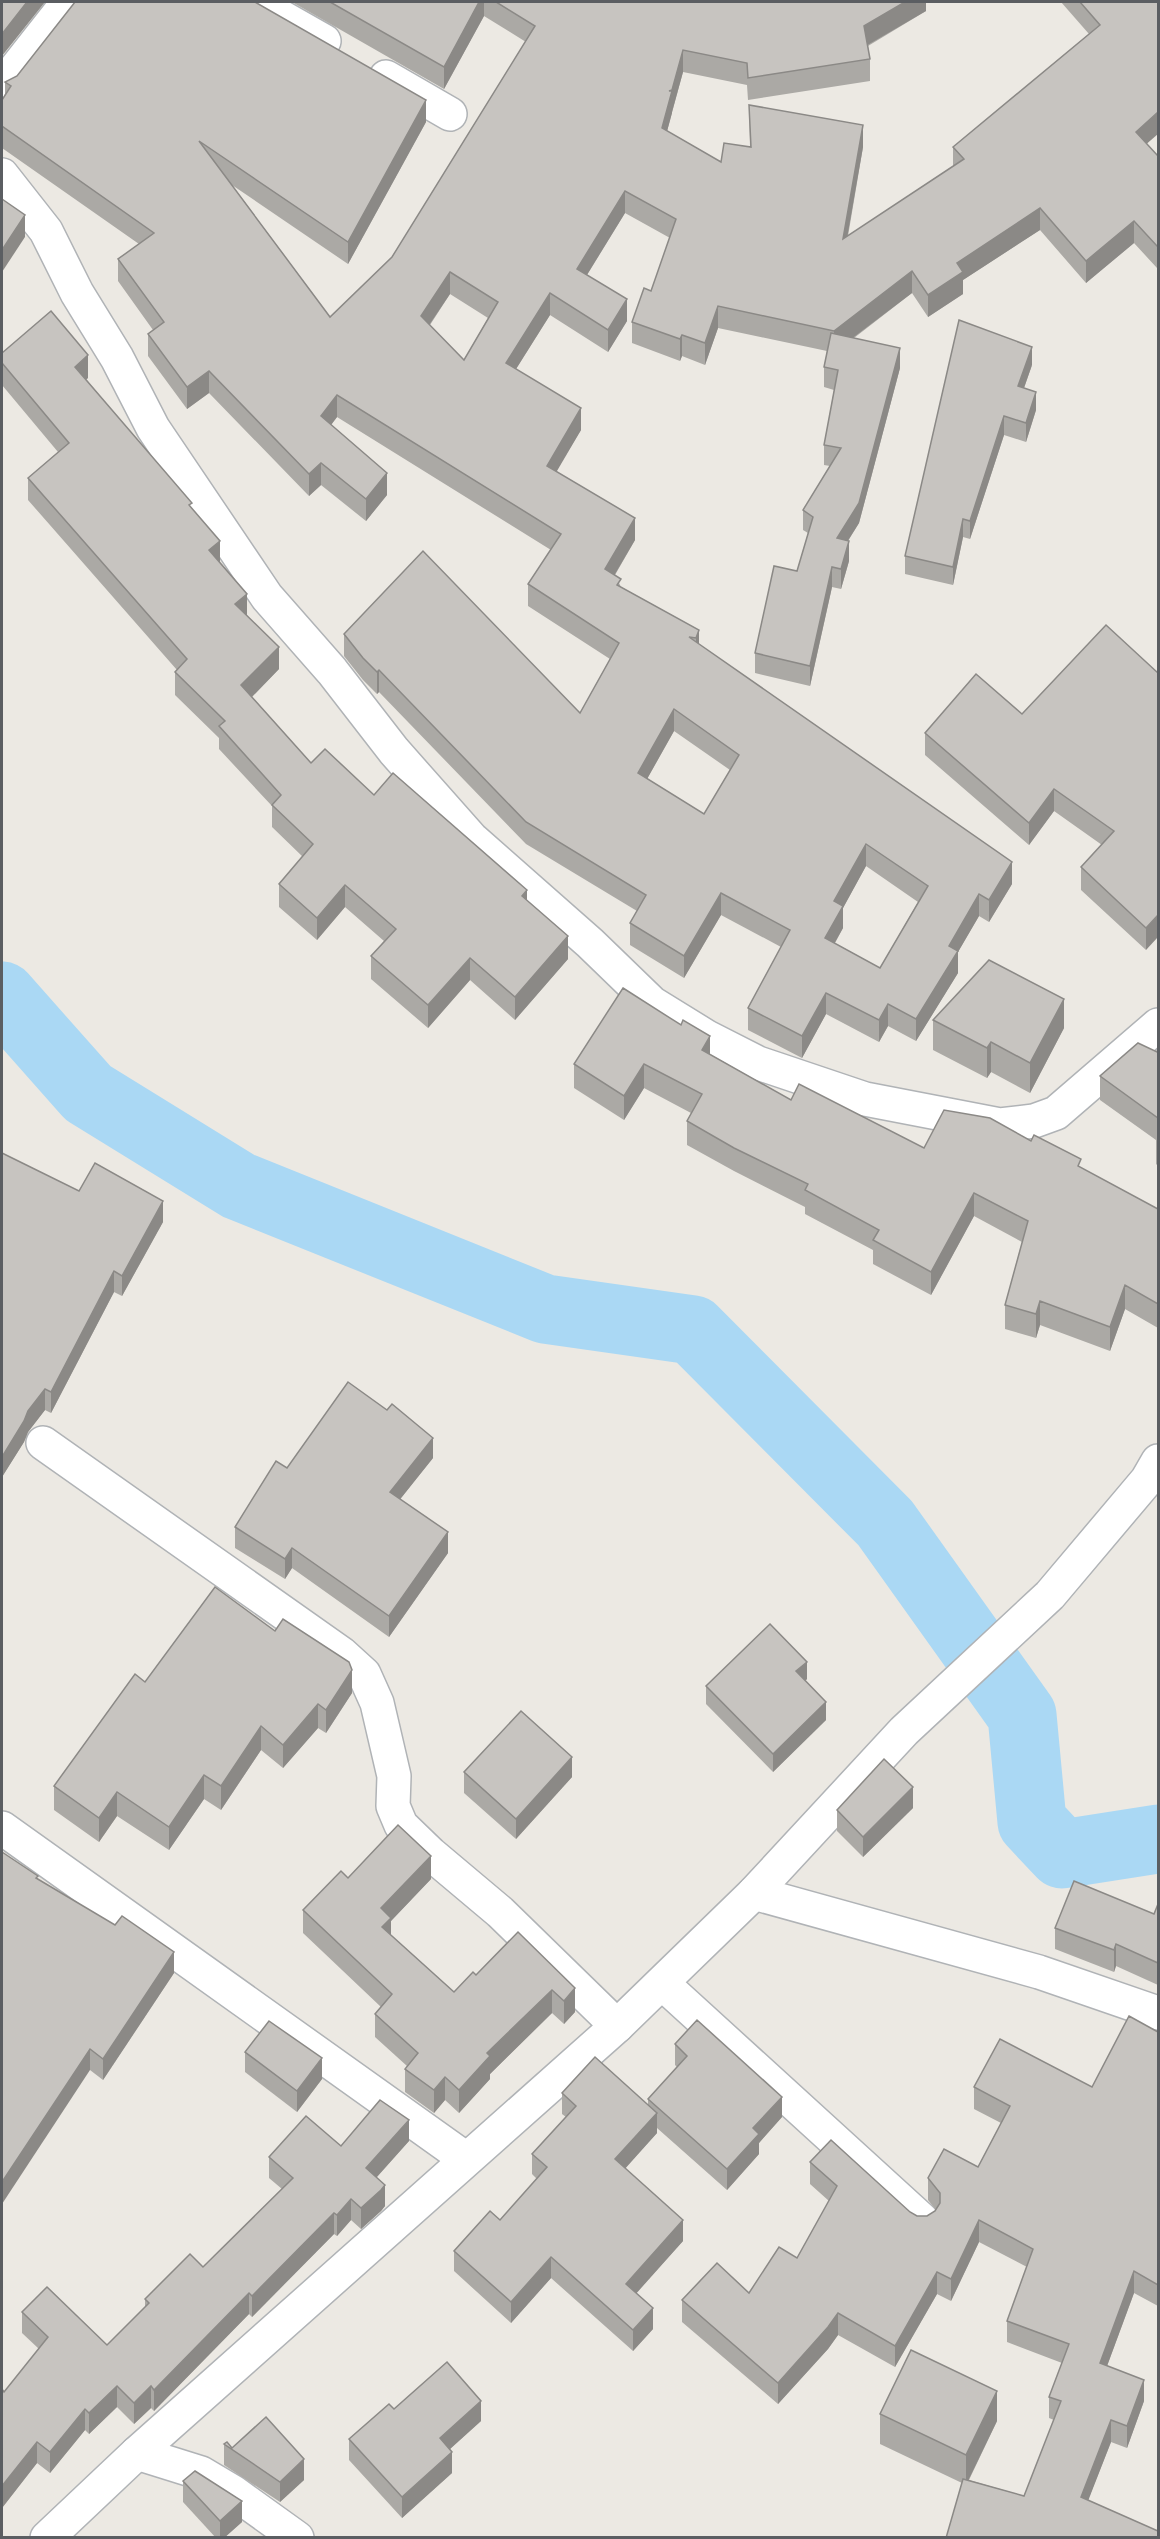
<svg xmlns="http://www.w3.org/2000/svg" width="1160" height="2539" font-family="'Fira Sans Condensed',sans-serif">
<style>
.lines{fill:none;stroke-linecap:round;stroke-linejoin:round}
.river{stroke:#aad8f4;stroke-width:69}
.street-casing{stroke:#b0b3b6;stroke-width:36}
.street{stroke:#fff;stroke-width:33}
.wall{fill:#aba9a5;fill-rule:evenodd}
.shaded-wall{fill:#8b8986}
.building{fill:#c7c4c0;stroke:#8b8986;stroke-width:1.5;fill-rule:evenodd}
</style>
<rect width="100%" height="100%" fill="#ece9e3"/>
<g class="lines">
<!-- river -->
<polyline class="river" points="2,996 88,1093 239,1186 545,1309 693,1330 885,1523 1022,1715 1032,1822 1062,1854 1158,1839"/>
<!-- street casing -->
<g class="street-casing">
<g id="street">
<polyline points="255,2 324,41"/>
<polyline points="386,77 450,114"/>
<polyline points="2,86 68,2"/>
<polyline points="2,175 46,231 77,293 117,358 153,428 267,597 332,671 394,751 471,838 590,943 652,1003 707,1037 758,1063 865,1099 1000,1125 1034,1121 1056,1113 1158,1025"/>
<polyline points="43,1443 342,1654 364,1674 377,1703 394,1776 393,1806 401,1825 431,1854 500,1912 617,2026"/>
<polyline points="2,1828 466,2159"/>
<polyline points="754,1893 1039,1972 1158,2013"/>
<polyline points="662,1983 922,2220"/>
<polyline points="137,2453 201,2473 233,2492 297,2538"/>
<polyline points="47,2538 137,2453 617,2026 754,1893 904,1731 1050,1595 1147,1480 1158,1461"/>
</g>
</g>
<!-- street -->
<use href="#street" class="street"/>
</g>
<!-- wall -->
<g class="wall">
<path d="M292,2h634v9l-58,35 2,13v22l-122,19 -1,-15 -64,-13 -16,59 54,31 29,-15 -1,-42 114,42 -15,89 105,-70v-19l136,-113 -28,-32h97l-11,142 11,12 -1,112 -23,-25 -48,40 -46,-53 -77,50v14l-35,23 -16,-24 -58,45 46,30 -41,155 -11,18 1,20 -8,28 -9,-2 -22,99 -55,-13v-20l42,-82 11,-38 -5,-3v-20l27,-44 -6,-1v-20l10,-55 -10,-3v-20l3,-16 -109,-23 -13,37 -23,-9 -2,5 -48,-18v-21l19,-31 19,-53 -45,-25 -38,62 40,46 -19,31 -58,-37 -34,54 65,61 -25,41 79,69 -20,35 6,12 78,43v14l313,240 -23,38 -10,-6 -21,36v21l-42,68 -28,-15 -9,16 -53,-28 -24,44 -54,-28v-22l33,-61 -60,-32 -37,63 -54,-33v-22l7,-12 -111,-67 -147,-152 -2,2 -14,-14 -19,-24v-22l236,79 30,-54 -82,-53v-22l23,-34 -214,-133 -6,8 56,70 -21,26 -45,-36 -12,11 -100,-103 -22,16 -39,-53v-22l5,-4 -35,-49v-22l21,-15 -137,-96v-48l3,-6v-12l12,-6 409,46 -78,142 -116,-79 98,132 62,-60 134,-215 -42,-26 -40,73zM450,294l38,24 -24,42 -34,-35zM674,731l56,39 -26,44 -57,-35zM866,866l52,36 -38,66 -45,-25 8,-15v-20z"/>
<polygon points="2,353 88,378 86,379 192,508 247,616 279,669 252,697 311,763 374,795 527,900 568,959 515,1020 470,980 428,1028 371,979 371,956 384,941 345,907 317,940 279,907 279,884 303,857 272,827 272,806 219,749 219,738 175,695 175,672 177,670 28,500 28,478 58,452 2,385"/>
<polygon points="1032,365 1024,388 1036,410 1026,442 1004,435 970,539 963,537 953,585 905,574 905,556"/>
<polygon points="1158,673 1146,950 1081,890 1081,867 1102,845 1054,811 1029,845 925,755 925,733 1022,714"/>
<polygon points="933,1020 1064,1028 1030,1093 991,1072 987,1078 933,1050"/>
<polygon points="681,1025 710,1054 791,1100 924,1148 1081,1168 1158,1209 1158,1328 1125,1309 1110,1351 1040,1325 1036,1338 1005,1329 1005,1305 1022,1242 974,1216 931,1295 873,1264 873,1250 805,1214 805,1207 734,1171 687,1145 687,1121 691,1113 644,1088 624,1120 574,1088 574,1064"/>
<polygon points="1158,1049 1158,1166 1156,1164 1156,1140 1100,1100 1100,1076 1157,1052"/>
<polygon points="2,1153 79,1191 163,1222 122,1296 114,1292 51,1413 45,1410 28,1432 24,1442 2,1477"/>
<polygon points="433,1458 400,1499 448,1553 389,1637 292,1568 285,1579 235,1548 235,1527 287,1468"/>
<polygon points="807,1679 805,1681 826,1720 773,1772 706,1704 706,1686"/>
<polygon points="145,1682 352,1693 326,1733 318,1728 283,1768 261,1750 221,1810 204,1799 169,1850 117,1816 99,1842 54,1810 54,1786"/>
<polygon points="464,1772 572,1777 516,1839 464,1793"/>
<polygon points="913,1808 863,1857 837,1831 837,1810"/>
<polygon points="348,1878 431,1879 391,1921 391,1936 454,1992 476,1975 518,1932 575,2012 564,2024 552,2013 490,2074 490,2079 459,2113 445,2100 434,2113 405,2092 405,2069 407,2066 375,2037 375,2014 381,2007 303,1933 303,1910"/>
<polygon points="38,1879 174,1973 103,2080 90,2070"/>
<polygon points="1158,1904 1158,1985 1116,1966 1114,1972 1055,1949 1055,1928 1154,1914"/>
<polygon points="1158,2032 1158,2306 1134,2293 1107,2366 1144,2401 1127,2448 1111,2442 1088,2500 1158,2531 962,2483 880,2444 880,2414 997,2421 969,2480 1024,2496 1054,2420 1049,2418 1049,2397 1062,2363 1007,2342 1007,2321 1027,2267 979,2242 951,2301 937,2294 895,2367 838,2335 828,2349 778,2404 682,2322 682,2300 749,2293 797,2258 829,2201 810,2184 810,2162 917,2216 927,2216 936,2210 928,2200 928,2178 978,2167 1001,2123 974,2109 974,2087 1092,2087"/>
<polygon points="675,2044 782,2117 759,2143 759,2154 727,2190 657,2128 657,2133 625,2168 683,2241 636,2293 653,2329 633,2351 551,2278 511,2323 454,2271 454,2251 500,2220 537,2179 532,2174 532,2154 566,2117 562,2114 562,2093 648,2105 648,2099 677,2067 675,2065"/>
<polygon points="245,2052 322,2079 297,2112 245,2072"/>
<polygon points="409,2141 377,2177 385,2206 381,2211 361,2229 351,2220 337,2236 334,2234 252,2317 249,2314 154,2411 151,2408 134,2424 117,2407 89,2434 85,2430 50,2473 37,2463 2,2508 2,2389 4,2392 39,2349 22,2333 22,2312 107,2345 145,2307 145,2299 203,2267 282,2189 269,2178 269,2157 341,2146"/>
<polygon points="394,2409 481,2421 450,2449 452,2473 402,2518 349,2460 349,2439"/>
<polygon points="224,2444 304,2480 280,2502 224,2465"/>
<polygon points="183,2481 242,2522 224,2538 216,2538 183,2502"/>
</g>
<!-- shaded-wall -->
<g class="shaded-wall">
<polygon points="27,2 45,2 2,56 2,34"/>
<polygon points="479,2 484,2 484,16 444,89 444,67"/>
<polygon points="905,2 926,2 926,11 864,47 864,26"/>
<polygon points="683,50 683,72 672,112 672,90"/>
<polygon points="672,91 672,113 662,150 662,128"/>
<polygon points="426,100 426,122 348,264 348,242"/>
<polygon points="1158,112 1158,134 1136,153 1136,132"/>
<polygon points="863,125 863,147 843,261 843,239"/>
<polygon points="625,191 625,213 577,291 577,269"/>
<polygon points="1040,208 1040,230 963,280 963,294 928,317 928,295 957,263"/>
<polygon points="25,215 25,237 2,272 2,250"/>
<polygon points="1134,221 1134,243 1086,283 1086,261"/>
<polygon points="1158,245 1158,267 1157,268 1157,246"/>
<polygon points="912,271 912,293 834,352 834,331"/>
<polygon points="450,272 450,294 421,337 421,316"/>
<polygon points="550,293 550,315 506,385 506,363"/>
<polygon points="627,299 627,321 608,352 608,330"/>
<polygon points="718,306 718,328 705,365 705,343"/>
<polygon points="682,335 682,356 680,361 680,339"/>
<polygon points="1032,347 1032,365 1018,405 1018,386"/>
<polygon points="900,348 900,368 859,523 837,558 837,538"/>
<polygon points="88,355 88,378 75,389 75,367"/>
<polygon points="209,371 209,393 187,409 187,387"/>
<polygon points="1036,392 1036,410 1026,442 1026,423"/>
<polygon points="337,395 337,417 321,438 321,416"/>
<polygon points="581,408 581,430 547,488 547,466"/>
<polygon points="1004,416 1004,435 970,539 970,521"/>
<polygon points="321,463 321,485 309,496 309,474"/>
<polygon points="387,473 387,495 366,521 366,499"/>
<polygon points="635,518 635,540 605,591 605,569"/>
<polygon points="963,519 963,537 953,585 953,567"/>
<polygon points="220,541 220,564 209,550"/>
<polygon points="849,541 849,561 841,589 841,569"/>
<polygon points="832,567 832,587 810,686 810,666"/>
<polygon points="247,594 247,617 235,604"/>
<polygon points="699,630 699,652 696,660 696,638"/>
<polygon points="279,647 279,669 241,708 241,685"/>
<polygon points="379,670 379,692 377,694 377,672"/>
<polygon points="674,709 674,731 638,795 638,773"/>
<polygon points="1054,789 1054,811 1029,845 1029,823"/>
<polygon points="866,844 866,866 843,908 843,928 825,960 825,938 834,901"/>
<polygon points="1012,862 1012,884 989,922 989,900"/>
<polygon points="345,885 345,907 317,940 317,918"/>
<polygon points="527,890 527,912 522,896"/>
<polygon points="721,893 721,915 684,978 684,956"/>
<polygon points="979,894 979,916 958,952 958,973 916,1041 916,1019 949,946"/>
<polygon points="1158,915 1158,937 1146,950 1146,928"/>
<polygon points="568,936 568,959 515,1020 515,997"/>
<polygon points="470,958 470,980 428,1028 428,1005"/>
<polygon points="826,993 826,1014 802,1058 802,1036"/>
<polygon points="1064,999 1064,1028 1030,1093 1030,1063"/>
<polygon points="888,1004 888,1026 879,1042 879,1020"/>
<polygon points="710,1036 710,1060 702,1050"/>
<polygon points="991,1042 991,1072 987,1078 987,1048"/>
<polygon points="644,1064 644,1088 624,1120 624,1096"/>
<polygon points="974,1193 974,1216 931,1295 931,1272"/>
<polygon points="163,1201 163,1222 122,1296 122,1276"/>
<polygon points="114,1271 114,1292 51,1413 51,1392"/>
<polygon points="1125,1285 1125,1309 1110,1351 1110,1327"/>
<polygon points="1040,1301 1040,1325 1036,1338 1036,1314"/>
<polygon points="45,1389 45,1410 28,1432 24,1442 2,1477 2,1457 28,1411"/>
<polygon points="433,1438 433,1458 390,1512 390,1492"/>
<polygon points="448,1532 448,1553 389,1637 389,1616"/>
<polygon points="292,1548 292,1568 285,1579 285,1559"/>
<polygon points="807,1662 807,1679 796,1689 796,1671"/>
<polygon points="352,1670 352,1693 326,1733 326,1710"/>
<polygon points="826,1702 826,1720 773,1772 773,1754"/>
<polygon points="318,1704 318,1728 283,1768 283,1745"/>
<polygon points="261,1726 261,1750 221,1810 221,1786"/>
<polygon points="572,1757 572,1777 516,1839 516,1819"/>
<polygon points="204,1775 204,1799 169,1850 169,1827"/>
<polygon points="913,1787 913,1808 863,1857 863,1837"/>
<polygon points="117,1792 117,1816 99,1842 99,1818"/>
<polygon points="431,1856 431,1879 391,1921 391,1941 382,1951 381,1908"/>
<polygon points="1116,1944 1116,1966 1114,1972 1114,1950"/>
<polygon points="174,1952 174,1973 103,2080 103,2059"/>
<polygon points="575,1988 575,2012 564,2024 564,2001"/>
<polygon points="552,1990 552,2013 490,2074 490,2079 459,2113 459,2090 487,2053"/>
<polygon points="90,2049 90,2070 2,2204 2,2182"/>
<polygon points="322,2058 322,2079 297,2112 297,2091"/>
<polygon points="445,2077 445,2100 434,2113 434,2090"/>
<polygon points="782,2097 782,2117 759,2143 759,2154 727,2190 727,2169 753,2128"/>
<polygon points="657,2113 657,2133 615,2180 615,2159"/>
<polygon points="409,2120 409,2141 366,2189 366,2168"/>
<polygon points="385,2185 385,2206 381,2211 361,2229 361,2208"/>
<polygon points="351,2199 351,2220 337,2236 337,2215"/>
<polygon points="334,2213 334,2234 252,2317 252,2296"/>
<polygon points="683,2220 683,2241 626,2305 626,2284"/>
<polygon points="979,2220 979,2242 951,2301 951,2279"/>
<polygon points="551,2257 551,2278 511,2323 511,2302"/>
<polygon points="1134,2271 1134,2293 1100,2385 1100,2363"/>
<polygon points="937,2272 937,2294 895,2367 895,2346"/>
<polygon points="249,2293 249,2314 154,2411 154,2390"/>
<polygon points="653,2308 653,2329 633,2351 633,2330"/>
<polygon points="838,2313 838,2335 828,2349 778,2404 778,2383"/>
<polygon points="1144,2380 1144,2401 1127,2448 1127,2426"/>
<polygon points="117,2386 117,2407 89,2434 89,2413"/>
<polygon points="151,2386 151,2408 134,2424 134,2403"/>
<polygon points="997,2391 997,2421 966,2485 966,2455"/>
<polygon points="481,2401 481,2421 440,2458 440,2438"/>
<polygon points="85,2409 85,2430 50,2473 50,2452"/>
<polygon points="1111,2420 1111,2442 1081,2519 1081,2497"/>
<polygon points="37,2442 37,2463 2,2508 2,2486"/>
<polygon points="452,2452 452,2473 402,2518 402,2497"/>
<polygon points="304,2459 304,2480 280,2502 280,2482"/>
<polygon points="242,2501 242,2522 224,2538 220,2538 220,2521"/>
</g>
<!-- building -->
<g class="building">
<polygon points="2,2 27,2 2,34"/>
<path d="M75,2h180l171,98 -78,142 -149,-101 131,176 62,-60 143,-231 -39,-24h409l-41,24 6,33 -122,19 -1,-15 -64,-13 -11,40 -3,1h3l-10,37 59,34 3,-19 27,4 -2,-42 114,20 -20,114 121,-80 -11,-12 147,-122 -20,-23h78v110l-22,20 22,24v89l-1,1 -23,-25 -48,40 -46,-53 -83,55 6,9 -35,23 -16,-24 -78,60 -116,-25 -13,37 -23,-8 -2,4 -48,-17 12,-34 7,3 25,-72 -51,-28 -48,78 50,30 -19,31 -58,-37 -44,70 75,45 -34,58 88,52 -30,51 16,10 -4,6 82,45 -3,8 -7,-1 323,225 -23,38 -10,-6 -30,52 9,5 -42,68 -28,-15 -9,16 -53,-27 -24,43 -54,-28 42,-78 -69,-37 -37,63 -54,-33 16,-28 -120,-73 -147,-152 -2,2 -14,-14 -19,-24 79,-83 157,162 39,-70 -91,-59 33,-50 -224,-139 -16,21 66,57 -21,26 -45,-36 -12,11 -100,-103 -22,16 -39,-53 16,-12 -46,-63 36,-26 -152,-107v-26l9,-14 -6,-4 12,-6zM450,272l48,30 -34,58 -43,-44zM674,709l65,46 -35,59 -66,-41zM866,844l62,42 -48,82 -55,-30 18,-32 -9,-5z"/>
<polygon points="330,2 479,2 444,67"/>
<polygon points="2,199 25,215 2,250"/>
<polygon points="51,311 88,355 75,367 192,503 189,505 220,541 209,550 247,594 235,604 279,647 241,685 311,763 325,749 374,795 393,773 527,890 522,896 568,936 515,997 470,958 428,1005 371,956 396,929 345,885 317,918 279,884 313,844 272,805 281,795 219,726 225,721 175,672 187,659 28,478 69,443 2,363 2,353"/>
<polygon points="959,320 1032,347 1018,386 1036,392 1026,423 1004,416 970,521 963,519 953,567 905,556"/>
<polygon points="831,333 900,348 859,503 837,538 849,541 841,569 832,567 810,666 755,653 774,566 797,571 813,517 803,510 841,448 824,445 838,370 824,367"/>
<polygon points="1106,625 1158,673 1158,915 1146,928 1081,867 1114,831 1054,789 1029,823 925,733 976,674 1022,714"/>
<polygon points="989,960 1064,999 1030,1063 991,1042 987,1048 933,1020"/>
<polygon points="623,988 681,1025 683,1020 710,1036 702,1050 791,1100 799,1084 924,1148 944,1110 990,1118 1031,1141 1034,1135 1081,1159 1078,1166 1158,1209 1158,1304 1125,1285 1110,1327 1040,1301 1036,1314 1005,1305 1028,1221 974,1193 931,1272 873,1240 879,1230 805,1190 808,1184 734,1148 687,1121 702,1094 644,1064 624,1096 574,1064"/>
<polygon points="1138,1043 1157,1052 1158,1049 1158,1118 1100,1076"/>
<polygon points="2,1153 79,1191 95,1163 163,1201 122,1276 114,1271 51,1392 45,1389 28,1411 24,1421 2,1457"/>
<polygon points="348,1382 387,1410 392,1404 433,1438 390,1492 448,1532 389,1616 292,1548 285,1559 235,1527 276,1461 287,1468"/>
<polygon points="215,1587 275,1631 283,1619 349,1662 352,1670 326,1710 318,1704 283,1745 261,1726 221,1786 204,1775 169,1827 117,1792 99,1818 54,1786 135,1674 145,1682"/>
<polygon points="770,1624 807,1662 796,1671 826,1702 773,1754 706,1686"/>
<polygon points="521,1711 572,1757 516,1819 464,1772"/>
<polygon points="884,1759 913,1787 863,1837 837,1810"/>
<polygon points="398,1825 431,1856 381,1908 391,1918 382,1927 454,1992 473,1972 476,1975 518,1932 575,1988 564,2001 552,1990 487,2053 490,2056 459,2090 445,2077 434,2090 405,2069 418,2053 375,2014 392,1994 303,1910 341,1871 348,1878"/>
<polygon points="2,1852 38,1876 36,1878 115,1925 122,1916 174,1952 103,2059 90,2049 2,2182"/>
<polygon points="1074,1881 1154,1914 1158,1904 1158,1963 1116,1944 1114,1950 1055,1928"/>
<polygon points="1129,2016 1158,2032 1158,2285 1134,2271 1100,2363 1144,2380 1127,2426 1111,2420 1081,2497 1158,2531 1158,2538 946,2538 963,2479 1024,2496 1061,2401 1049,2397 1069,2344 1007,2321 1033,2249 979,2220 951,2279 937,2272 895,2346 838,2313 828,2327 778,2383 682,2300 717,2263 749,2293 779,2247 797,2258 837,2186 810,2162 831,2140 910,2212 917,2216 927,2216 935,2211 940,2203 940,2193 928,2178 944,2149 978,2167 1010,2106 974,2087 1000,2039 1092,2087"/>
<polygon points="697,2020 782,2097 753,2128 759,2134 727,2169 648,2099 687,2056 675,2044"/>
<polygon points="269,2021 322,2058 297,2091 245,2052"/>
<polygon points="595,2057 657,2113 615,2159 683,2220 626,2284 653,2308 633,2330 551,2257 511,2302 454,2251 490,2211 500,2220 547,2167 532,2154 576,2106 562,2093"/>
<polygon points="380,2100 409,2120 366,2168 385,2185 381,2190 361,2208 351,2199 337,2215 334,2213 252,2296 249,2293 154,2390 151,2386 134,2403 117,2386 89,2413 85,2409 50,2452 37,2442 2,2486 2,2389 4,2392 48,2337 22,2312 47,2287 107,2345 149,2303 145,2299 190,2254 203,2267 293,2178 269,2157 306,2116 341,2146"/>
<polygon points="911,2350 997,2391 966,2455 880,2414"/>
<polygon points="447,2362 481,2401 440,2438 452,2452 402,2497 349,2439 389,2404 394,2409"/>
<polygon points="266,2417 304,2459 280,2482 224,2444 227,2442 232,2448"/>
<polygon points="195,2471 242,2501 220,2521 183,2481"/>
</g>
<!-- border -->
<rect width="1160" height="2539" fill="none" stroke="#5b5e62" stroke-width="6"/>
</svg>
